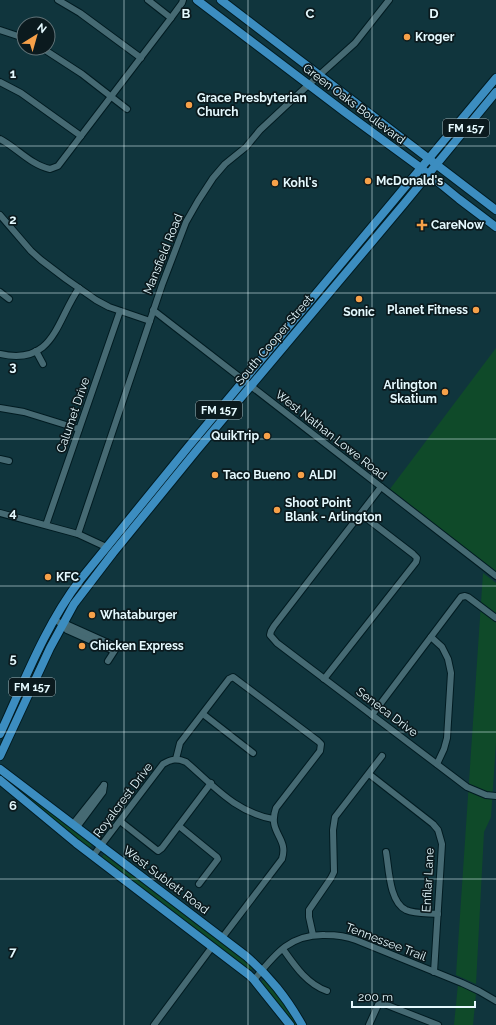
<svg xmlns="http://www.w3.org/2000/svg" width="496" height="1025" font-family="Raleway,sans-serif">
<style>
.green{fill:#0f4a29}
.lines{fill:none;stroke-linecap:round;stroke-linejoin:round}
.minor-casing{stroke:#011b21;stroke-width:8}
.major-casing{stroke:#011b21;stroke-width:10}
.minor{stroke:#466a73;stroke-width:6}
.major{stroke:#3c8dc0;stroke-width:8}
.grid{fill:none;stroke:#e5f9fe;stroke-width:1;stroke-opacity:0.55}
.poi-dot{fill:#f7a149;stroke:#0b1a1e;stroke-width:1.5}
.labels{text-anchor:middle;stroke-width:3.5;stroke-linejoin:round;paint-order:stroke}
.shield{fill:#0b1a1e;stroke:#a4b6bb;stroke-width:1}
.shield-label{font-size:11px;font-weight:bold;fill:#e5f9fe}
.poi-label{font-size:12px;font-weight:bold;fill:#e5f9fe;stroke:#0b1a1e;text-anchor:start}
.street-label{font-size:12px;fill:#e5f9fe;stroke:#0b1a1e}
.grid-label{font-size:13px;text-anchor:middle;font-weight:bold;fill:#e5f9fe;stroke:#0b1a1e;stroke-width:3.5;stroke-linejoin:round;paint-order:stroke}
</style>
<rect width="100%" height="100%" fill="#10353d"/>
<!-- green -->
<g class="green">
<polygon points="496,348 496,572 390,489"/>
<polygon points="483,573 496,583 496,743 491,817 484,832 476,984 456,975"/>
<polygon points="2,776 49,812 71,826 93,844 90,847 87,846 47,816 0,778"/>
<polygon points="104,854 128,873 143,882 240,955 253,968 251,970 248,969 225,952 212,944 103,859 102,857"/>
<polygon points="264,979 267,980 291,1011 290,1013 297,1025 293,1025 277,1001 275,1002 261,984 261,982"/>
<polygon points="458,984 476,994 473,1025 454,1025"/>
</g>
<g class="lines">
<!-- minor casing -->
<g class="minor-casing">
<g id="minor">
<polyline points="58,0 80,13 141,58"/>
<polyline points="148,0 171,18"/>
<polyline points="0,30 24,38"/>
<polyline points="42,48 82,74 127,109"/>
<polyline points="0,82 21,93 81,136"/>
<path d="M0,139c17,9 31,26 50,30l8,-3 113,-148 11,-15 1,-3"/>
<polyline points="0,215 31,251 41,260 66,279 96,300 109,307 150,321"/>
<polyline points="0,292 9,299"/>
<polyline points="153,310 496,576"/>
<polyline points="36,351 43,364"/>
<path d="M0,354c54,12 56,-33 79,-66"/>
<polyline points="0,408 24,412 79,429"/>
<polyline points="0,459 9,461"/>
<polyline points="381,487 274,626 271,631 270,635 277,643 467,787 486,795 496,796"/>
<polyline points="0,513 78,534 106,547"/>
<polyline points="46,525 120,311"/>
<polyline points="78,534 162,285 186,222 198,201 213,178 225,164 246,147 260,130 305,88 355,43 389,0"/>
<polyline points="55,620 62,624 67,630 114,651"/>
<polyline points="62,624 68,625 117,647"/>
<polyline points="431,637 442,647 448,659 451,673 447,738 444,749 437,764"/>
<polyline points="108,661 117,647 122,645"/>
<polyline points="324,679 416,562 417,558 413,554 361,514"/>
<polyline points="203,714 253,753"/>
<polyline points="372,715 461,597 465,596 468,597 496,618"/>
<path d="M176,759l4,-16 49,-64 4,-2 85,64 3,3 -1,7 -44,57c-9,25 13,29 6,51l-60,79"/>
<polyline points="369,774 433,824 438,830 442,844 434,972"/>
<polyline points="120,821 158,851 162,848 211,783"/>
<polyline points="73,824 104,785"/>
<polyline points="179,826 217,857 218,859 199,884"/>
<polyline points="77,827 103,792 104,785"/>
<path d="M386,852c3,16 3,50 20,58 10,4 21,3 32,4"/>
<path d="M93,856l70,-92c8,-5 14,-6 23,-2 28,24 49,50 87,57"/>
<polyline points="313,935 309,917 309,910 331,878 334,872 333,830 335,817 382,756"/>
<path d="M283,949c12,17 24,35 44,42"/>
<path d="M254,980c21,-26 36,-46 71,-45 11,0 21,1 31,5l106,43 17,8 17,10"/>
<polyline points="154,1025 212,947"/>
<polyline points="369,1025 378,1005 382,1003 438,1025"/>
</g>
</g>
<!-- major casing -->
<g class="major-casing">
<g id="major">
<polyline points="197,0 346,113 421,168 459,199 496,227"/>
<polyline points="221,0 496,210"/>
<path d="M0,734c24,-52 45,-108 80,-154l109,-134 307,-368"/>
<polyline points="0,756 50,648 74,604 113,553 197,450 403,205 496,92"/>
<path d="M0,769l246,187c24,21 40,41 56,69"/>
<polyline points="0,780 76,843 249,975 254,980 290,1025"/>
</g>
</g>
<!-- minor -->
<use href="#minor" class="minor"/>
<!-- major -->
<use href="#major" class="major"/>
</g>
<!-- grid -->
<path class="grid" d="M124,0v1025M248,0v1025M372,0v1025M0,146h496M0,293h496M0,439h496M0,586h496M0,732h496M0,879h496"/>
<!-- markers -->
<g class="poi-dot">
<circle cx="407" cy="37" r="4"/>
<circle cx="189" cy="105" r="4"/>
<circle cx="368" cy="181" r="4"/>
<circle cx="275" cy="183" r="4"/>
<path d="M420 219h4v4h4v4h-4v4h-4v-4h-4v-4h4z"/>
<circle cx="359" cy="299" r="4"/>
<circle cx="476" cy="310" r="4"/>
<circle cx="445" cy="392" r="4"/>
<circle cx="267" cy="436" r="4"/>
<circle cx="215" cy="475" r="4"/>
<circle cx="301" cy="475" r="4"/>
<circle cx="277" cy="510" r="4"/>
<circle cx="48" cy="577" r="4"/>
<circle cx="92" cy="615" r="4"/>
<circle cx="82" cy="646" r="4"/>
</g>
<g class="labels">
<!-- shield labels -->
<g class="shield">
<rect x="443" y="119" width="46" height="18" rx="3"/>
<rect x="196" y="401" width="46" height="18" rx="3"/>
<rect x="9" y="678" width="46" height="18" rx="3"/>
</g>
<g class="shield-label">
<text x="466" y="132">FM 157</text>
<text x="219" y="414">FM 157</text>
<text x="32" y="691">FM 157</text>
</g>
<!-- poi labels -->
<g class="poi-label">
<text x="415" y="41">Kroger</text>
<text x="197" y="102">Grace Presbyterian<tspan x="197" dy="14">Church</tspan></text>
<text x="376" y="185">McDonald's</text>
<text x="283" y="187">Kohl's</text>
<text x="431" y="229">CareNow</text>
<text x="468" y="314" text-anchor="end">Planet Fitness</text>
<text x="359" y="316" text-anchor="middle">Sonic</text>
<text x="437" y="389" text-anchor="end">Arlington<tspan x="437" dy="14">Skatium</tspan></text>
<text x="259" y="440" text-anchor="end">QuikTrip</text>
<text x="223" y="479">Taco Bueno</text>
<text x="309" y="479">ALDI</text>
<text x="285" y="507">Shoot Point<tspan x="285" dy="14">Blank - Arlington</tspan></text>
<text x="56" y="581">KFC</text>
<text x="100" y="619">Whataburger</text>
<text x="90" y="650">Chicken Express</text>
</g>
<!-- street labels -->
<g class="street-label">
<text transform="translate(354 104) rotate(37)" y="4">Green Oaks Boulevard</text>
<text transform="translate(163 254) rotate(-68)" y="4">Mansfield Road</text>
<text transform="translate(274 340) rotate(-50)" y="4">South Cooper Street</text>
<text transform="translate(73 415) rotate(-71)" y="4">Calumet Drive</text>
<text transform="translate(331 435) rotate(38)" y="4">West Nathan Lowe Road</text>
<text transform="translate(387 712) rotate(37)" y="4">Seneca Drive</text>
<text transform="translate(123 800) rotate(-53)" y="4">Royalcrest Drive</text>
<text transform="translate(166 880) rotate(37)" y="4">West Sublett Road</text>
<text transform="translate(428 880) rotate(-87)" y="4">Enfilar Lane</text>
<text transform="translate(386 942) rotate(21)" y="4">Tennessee Trail</text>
</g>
</g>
<g class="grid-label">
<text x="186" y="18">B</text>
<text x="310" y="18">C</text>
<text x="434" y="18">D</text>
<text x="13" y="78">1</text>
<text x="13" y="224">2</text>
<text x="13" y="371">3</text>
<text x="13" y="517">4</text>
<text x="13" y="663">5</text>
<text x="13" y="810">6</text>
<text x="13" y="956">7</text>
</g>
<!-- north arrow -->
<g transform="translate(36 36) rotate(37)"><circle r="19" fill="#0b1a1e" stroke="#627378"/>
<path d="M0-3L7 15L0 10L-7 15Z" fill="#f7a149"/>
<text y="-6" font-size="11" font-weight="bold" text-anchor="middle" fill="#e5f9fe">N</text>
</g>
<!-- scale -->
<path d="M352 1001v6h123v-6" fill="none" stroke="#e5f9fe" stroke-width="2"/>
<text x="358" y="1001" font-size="12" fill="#e5f9fe" stroke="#0b1a1e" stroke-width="3" paint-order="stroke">200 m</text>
</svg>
